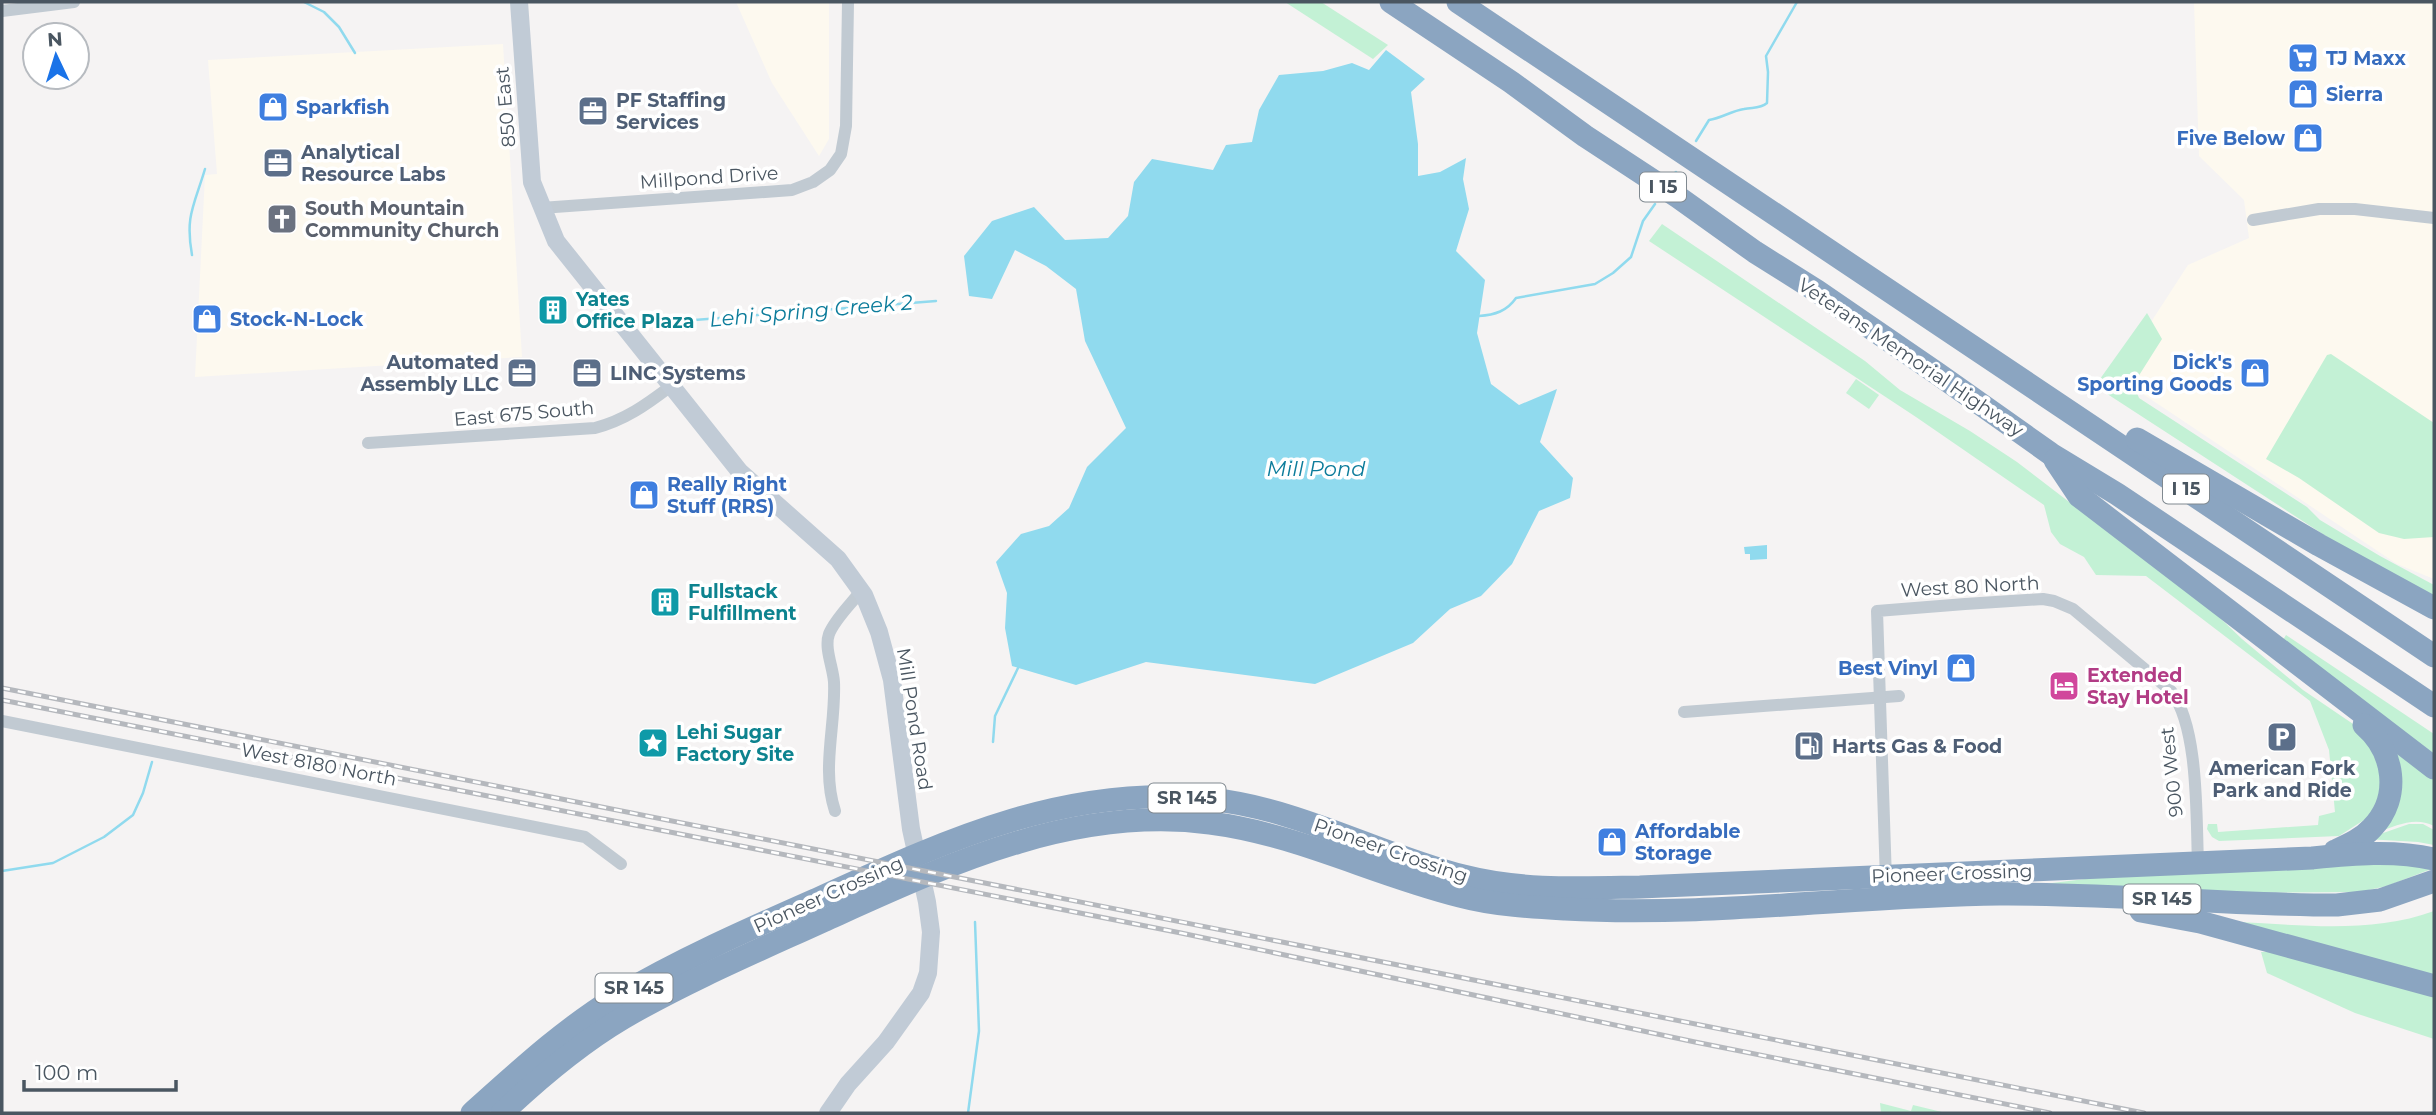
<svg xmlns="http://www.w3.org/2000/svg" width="2436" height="1115" font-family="Montserrat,sans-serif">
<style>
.commercial{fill:#fdf9ef}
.green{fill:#c3f1d5}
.water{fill:#90daee}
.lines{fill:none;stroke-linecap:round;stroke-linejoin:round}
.stream{stroke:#90daee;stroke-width:2.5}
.street{stroke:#c1cad2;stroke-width:12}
.secondary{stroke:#c1cbd6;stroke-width:18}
.highway{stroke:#8ba5c1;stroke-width:23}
.rail-casing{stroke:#b5b8bd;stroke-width:5}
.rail{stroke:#fff;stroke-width:2.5;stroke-dasharray:8;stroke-linecap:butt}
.labels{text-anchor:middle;stroke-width:7;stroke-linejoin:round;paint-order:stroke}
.shield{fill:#fff;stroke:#808990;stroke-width:2}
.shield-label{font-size:18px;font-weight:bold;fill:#4a5661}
.shop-label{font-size:19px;font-weight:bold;fill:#366cbe;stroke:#fff;text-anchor:start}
.service-label{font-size:19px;font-weight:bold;fill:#4e5e75;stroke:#fff;text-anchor:start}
.street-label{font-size:19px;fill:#4a5661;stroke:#fff}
.worship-label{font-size:19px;font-weight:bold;fill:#5b616d;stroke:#fff;text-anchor:start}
.culture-label{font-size:19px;font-weight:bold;fill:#0d838f;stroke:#fff;text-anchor:start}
.hotel-label{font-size:19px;font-weight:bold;fill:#b23c85;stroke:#fff;text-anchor:start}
.water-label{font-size:21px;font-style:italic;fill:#0c7c9b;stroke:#fff}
</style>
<rect width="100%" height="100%" fill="#f5f3f3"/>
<!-- commercial -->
<g class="commercial">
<polygon points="736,2 829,2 829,139 819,156 772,83"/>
<polygon points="2194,2 2434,2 2434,579 2397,564 2116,376 2188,265 2249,238 2244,200 2199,156"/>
<polygon points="503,44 522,357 195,377 205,175 217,174 208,60"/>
</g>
<!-- green -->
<g class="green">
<polygon points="1285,2 1321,2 1388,45 1373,59"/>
<polygon points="1662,224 1865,361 1900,390 1970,431 2017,462 2218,616 2242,639 2303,690 2359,728 2378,751 2382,794 2368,822 2364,820 2339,836 2219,841 2212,837 2207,829 2208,824 2217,824 2218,832 2318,825 2319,816 2335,812 2329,750 2310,701 2146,576 2096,575 2084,557 2060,544 2051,532 2044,505 1916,417 1649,241"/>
<polygon points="2147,313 2162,339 2138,377 2143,382 2137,393 2139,398 2307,507 2320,520 2380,556 2434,585 2434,596 2335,542 2095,386"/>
<polygon points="2331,354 2434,423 2434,537 2404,539 2379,533 2299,478 2266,459 2327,355"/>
<polygon points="1856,379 1879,395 1869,409 1846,393"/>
<polygon points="2286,635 2434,734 2434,756 2283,640"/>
<path d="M2389,745l45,35v46c-20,-10 -37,0 -57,6z"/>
<polygon points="2409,824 2423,824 2434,830 2434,845 2418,842 2366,839"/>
<polygon points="2389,861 2434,868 2387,886 2359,892 2183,893 2036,885 2167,869"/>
<path d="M2434,911v65l-196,-54c64,3 134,12 196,-11z"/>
<polygon points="2261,952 2274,952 2434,995 2434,1039 2355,1013 2267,973"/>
<polygon points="1880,1103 1911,1111 1913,1105 1946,1113 1881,1113"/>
</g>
<!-- water -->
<g class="water">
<polygon points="1386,50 1425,79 1411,92 1418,144 1418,176 1440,172 1466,158 1463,179 1469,209 1456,251 1485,280 1477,333 1491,384 1519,405 1557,389 1540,442 1573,478 1570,498 1539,511 1512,564 1481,596 1450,609 1413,643 1315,684 1146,662 1076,685 1012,666 1005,628 1007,593 996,562 1021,534 1049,526 1069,508 1087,467 1126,428 1085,341 1076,289 1046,266 1015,250 992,299 969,296 964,256 992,221 1034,207 1065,240 1108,238 1128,216 1134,182 1152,159 1213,170 1226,145 1252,142 1259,110 1279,75 1323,71 1352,63 1369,70"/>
<polygon points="1767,545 1767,559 1750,560 1750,554 1745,554 1744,547"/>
</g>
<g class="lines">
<!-- stream -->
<g class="stream">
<polyline points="304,2 324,12 339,27 355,53"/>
<path d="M1696,141l13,-21c13,-2 22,-9 35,-11 9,-2 16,0 23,-6l1,-31 -2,-16 31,-54"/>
<polyline points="1675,173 1676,172"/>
<path d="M192,255c-7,-39 2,-49 13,-86"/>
<path d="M1479,316c16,-1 28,-5 37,-18l79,-14 18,-11 18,-16 12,-36 12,-17"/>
<polyline points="644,324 936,301"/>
<polyline points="993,742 995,716 1018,668"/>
<polyline points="2,871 53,863 104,837 133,815 143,793 152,762"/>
<polyline points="968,1113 979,1031 975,922"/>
</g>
<!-- street -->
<g class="street">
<polyline points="2,11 74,2"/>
<polyline points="541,208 792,190 813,182 830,170 841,154 846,126 848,2"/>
<polyline points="2253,220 2319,209 2355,209 2434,218"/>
<path d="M368,443l227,-15c30,-8 51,-23 76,-42"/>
<polyline points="1684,712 1899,696"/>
<polyline points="2,721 585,837 621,864"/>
<path d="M835,811c-14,-42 1,-86 -1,-129 -1,-15 -10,-34 -5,-48 6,-15 22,-30 32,-43"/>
<path d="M1886,880l-9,-269 88,-7 78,-5 11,2 19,8 98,82c28,36 25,126 27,172"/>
</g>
<!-- secondary -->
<polyline class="secondary" points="519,2 532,182 556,241 740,472 838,559 864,595 879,632 892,680 911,829 927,902 931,932 928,973 921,993 886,1042 848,1084 828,1113"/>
<!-- highway -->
<g class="highway">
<polyline points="1391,2 1511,82 1585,136 1678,197 1755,252 1817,291 1938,374 2051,454 2117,494 2434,706"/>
<polyline points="1458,2 2434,656"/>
<polyline points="2137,439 2319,545 2434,608"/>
<polyline points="2055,460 2079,496 2434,768"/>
<path d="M2335,851c13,-6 27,-12 37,-23 30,-31 22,-77 -8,-103"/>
<polyline points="2141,911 2200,922 2434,986"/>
<path d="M472,1113c46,-41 91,-83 143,-115 64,-38 132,-68 200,-98 128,-58 249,-116 394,-101 89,9 168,55 254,77 58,15 118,12 177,11l672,-29c41,-4 81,-8 122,1"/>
<path d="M502,1113c37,-35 77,-69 121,-95 64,-37 132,-66 200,-97 122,-55 249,-116 387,-98 87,11 165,52 250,73 34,9 70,11 105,13 144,8 289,-13 434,-15 113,-1 225,11 338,11l43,-5 54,-19"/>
</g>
<!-- rail casing -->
<g class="rail-casing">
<g id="rail">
<polyline points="2,688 2144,1113"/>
<polyline points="2,700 1181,933 1695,1042 2050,1113"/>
</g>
</g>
<!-- rail -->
<use href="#rail" class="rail"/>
</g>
<!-- icons -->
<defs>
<g id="supermarket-square" transform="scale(1.575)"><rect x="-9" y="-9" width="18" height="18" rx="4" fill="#3f7fe0" stroke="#fff"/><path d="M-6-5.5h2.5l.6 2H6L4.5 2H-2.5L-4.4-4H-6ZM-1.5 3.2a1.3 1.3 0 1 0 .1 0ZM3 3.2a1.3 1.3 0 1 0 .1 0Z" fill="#fff"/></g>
<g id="shop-square" transform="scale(1.575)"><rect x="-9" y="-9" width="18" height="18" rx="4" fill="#3f7fe0" stroke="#fff"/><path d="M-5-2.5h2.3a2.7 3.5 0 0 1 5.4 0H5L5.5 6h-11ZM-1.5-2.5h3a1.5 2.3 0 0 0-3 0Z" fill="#fff"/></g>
<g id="office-square" transform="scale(1.575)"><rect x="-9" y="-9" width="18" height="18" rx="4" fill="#5c6f8a" stroke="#fff"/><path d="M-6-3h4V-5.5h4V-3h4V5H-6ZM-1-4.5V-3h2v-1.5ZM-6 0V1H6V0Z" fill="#fff"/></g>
<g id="church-square" transform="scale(1.575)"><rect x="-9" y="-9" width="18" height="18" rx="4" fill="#6b7280" stroke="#fff"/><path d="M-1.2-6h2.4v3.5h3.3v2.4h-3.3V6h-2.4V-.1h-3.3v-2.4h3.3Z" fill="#fff"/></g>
<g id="building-square" transform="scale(1.575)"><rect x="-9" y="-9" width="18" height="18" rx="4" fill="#0f9aa8" stroke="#fff"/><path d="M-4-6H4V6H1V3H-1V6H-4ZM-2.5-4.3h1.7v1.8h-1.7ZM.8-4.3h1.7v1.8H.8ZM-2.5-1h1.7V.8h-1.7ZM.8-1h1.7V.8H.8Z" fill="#fff"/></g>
<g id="hotel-square" transform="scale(1.575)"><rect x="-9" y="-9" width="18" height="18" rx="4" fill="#d1479c" stroke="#fff"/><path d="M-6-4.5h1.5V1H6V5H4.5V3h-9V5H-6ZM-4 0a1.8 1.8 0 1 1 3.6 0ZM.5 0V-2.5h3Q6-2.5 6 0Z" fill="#fff"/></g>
<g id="parking-square" transform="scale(1.575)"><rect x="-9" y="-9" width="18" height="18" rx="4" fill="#5c6f8a" stroke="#fff"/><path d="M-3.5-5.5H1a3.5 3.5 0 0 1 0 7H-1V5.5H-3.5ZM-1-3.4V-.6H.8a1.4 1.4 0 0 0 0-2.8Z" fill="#fff"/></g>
<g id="sight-square" transform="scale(1.575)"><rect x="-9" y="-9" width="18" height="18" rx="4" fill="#0f9aa8" stroke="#fff"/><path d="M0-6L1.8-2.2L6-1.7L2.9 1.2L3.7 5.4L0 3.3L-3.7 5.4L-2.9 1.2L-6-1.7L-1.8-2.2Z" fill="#fff"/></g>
<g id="fuel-square" transform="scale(1.575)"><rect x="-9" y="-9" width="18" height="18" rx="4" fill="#5c6f8a" stroke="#fff"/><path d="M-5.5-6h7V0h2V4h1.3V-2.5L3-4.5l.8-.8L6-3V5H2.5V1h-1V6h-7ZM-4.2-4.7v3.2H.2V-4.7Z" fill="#fff"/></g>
</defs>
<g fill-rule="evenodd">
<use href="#supermarket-square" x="2303" y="58"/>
<use href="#shop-square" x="2303" y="94"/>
<use href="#shop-square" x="273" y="107"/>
<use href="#office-square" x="593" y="111"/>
<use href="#shop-square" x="2308" y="138"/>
<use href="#office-square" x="278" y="163"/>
<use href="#church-square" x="282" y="219"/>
<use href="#building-square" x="553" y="310"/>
<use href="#shop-square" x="207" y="319"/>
<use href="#office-square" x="522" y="373"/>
<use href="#office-square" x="587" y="373"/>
<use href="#shop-square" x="2255" y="373"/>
<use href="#shop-square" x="644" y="495"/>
<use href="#building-square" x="665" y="602"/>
<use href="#shop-square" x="1961" y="668"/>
<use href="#hotel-square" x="2064" y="686"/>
<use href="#parking-square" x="2282" y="737"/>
<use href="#sight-square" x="653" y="743"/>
<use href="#fuel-square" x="1809" y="746"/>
<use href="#shop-square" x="1612" y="842"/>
</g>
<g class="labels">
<!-- shield labels -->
<g class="shield">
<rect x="1640" y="172.5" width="46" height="29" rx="5"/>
<rect x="2163" y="474.5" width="46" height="29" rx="5"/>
<rect x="1148.5" y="783.5" width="77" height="29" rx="5"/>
<rect x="2123.5" y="884.5" width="77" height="29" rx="5"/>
<rect x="595.5" y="973.5" width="77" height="29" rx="5"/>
</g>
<g class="shield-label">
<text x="1663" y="193">I 15</text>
<text x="2186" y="495">I 15</text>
<text x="1187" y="804">SR 145</text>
<text x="2162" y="905">SR 145</text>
<text x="634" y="994">SR 145</text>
</g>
<!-- shop labels -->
<g class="shop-label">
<text x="2326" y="65">TJ Maxx</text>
<text x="2326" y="101">Sierra</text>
<text x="296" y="114">Sparkfish</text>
<text x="2285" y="145" text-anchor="end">Five Below</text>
<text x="230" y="326">Stock-N-Lock</text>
<text x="2232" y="369" text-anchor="end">Dick's<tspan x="2232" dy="22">Sporting Goods</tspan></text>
<text x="667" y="491">Really Right<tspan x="667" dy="22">Stuff (RRS)</tspan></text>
<text x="1938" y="675" text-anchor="end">Best Vinyl</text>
<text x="1635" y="838">Affordable<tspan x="1635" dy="22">Storage</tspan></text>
</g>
<!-- service labels -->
<g class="service-label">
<text x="616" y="107">PF Staffing<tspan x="616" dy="22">Services</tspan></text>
<text x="301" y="159">Analytical<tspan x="301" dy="22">Resource Labs</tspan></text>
<text x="499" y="369" text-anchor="end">Automated<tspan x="499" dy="22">Assembly LLC</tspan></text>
<text x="610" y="380">LINC Systems</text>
<text x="1832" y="753">Harts Gas &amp; Food</text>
<text x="2282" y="775" text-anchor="middle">American Fork<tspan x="2282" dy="22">Park and Ride</tspan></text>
</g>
<!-- street labels -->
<g class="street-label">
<text transform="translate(505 107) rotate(-95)" y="7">850 East</text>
<text transform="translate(709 177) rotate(-4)" y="7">Millpond Drive</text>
<text transform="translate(1911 357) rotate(34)" y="7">Veterans Memorial Highway</text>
<text transform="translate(524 413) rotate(-5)" y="7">East 675 South</text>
<text transform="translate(1970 586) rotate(-3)" y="7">West 80 North</text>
<text transform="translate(915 719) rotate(81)" y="7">Mill Pond Road</text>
<text transform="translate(319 764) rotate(11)" y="7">West 8180 North</text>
<text transform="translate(2171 772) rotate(-96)" y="7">900 West</text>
<text transform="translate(1391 850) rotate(19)" y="7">Pioneer Crossing</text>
<text transform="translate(1952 873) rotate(-2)" y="7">Pioneer Crossing</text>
<text transform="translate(828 894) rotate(-24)" y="7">Pioneer Crossing</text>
</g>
<!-- worship labels -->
<g class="worship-label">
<text x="305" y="215">South Mountain<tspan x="305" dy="22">Community Church</tspan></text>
</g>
<!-- culture labels -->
<g class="culture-label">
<text x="576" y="306">Yates<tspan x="576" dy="22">Office Plaza</tspan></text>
<text x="688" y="598">Fullstack<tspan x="688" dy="22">Fulfillment</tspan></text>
<text x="676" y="739">Lehi Sugar<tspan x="676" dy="22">Factory Site</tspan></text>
</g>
<!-- hotel labels -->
<g class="hotel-label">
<text x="2087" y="682">Extended<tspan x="2087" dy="22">Stay Hotel</tspan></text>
</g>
<!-- water labels -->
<g class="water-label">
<text transform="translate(811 311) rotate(-5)" y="7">Lehi Spring Creek 2</text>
<text x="1316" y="476">Mill Pond</text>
</g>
</g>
<!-- border -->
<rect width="2436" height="1115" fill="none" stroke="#4a5661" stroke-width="7"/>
<!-- north arrow -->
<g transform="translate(56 56) rotate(356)"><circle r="33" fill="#ffffff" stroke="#b7bbc0" stroke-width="2"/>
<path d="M0-5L12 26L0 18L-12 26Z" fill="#1a73e8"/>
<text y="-10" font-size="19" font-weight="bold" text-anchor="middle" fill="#4a5661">N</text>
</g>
<!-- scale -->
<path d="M24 1080v10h152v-10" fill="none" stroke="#4a5661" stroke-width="3.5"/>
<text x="35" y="1080" font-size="21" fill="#4a5661" stroke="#ffffff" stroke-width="5" paint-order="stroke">100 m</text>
</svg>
